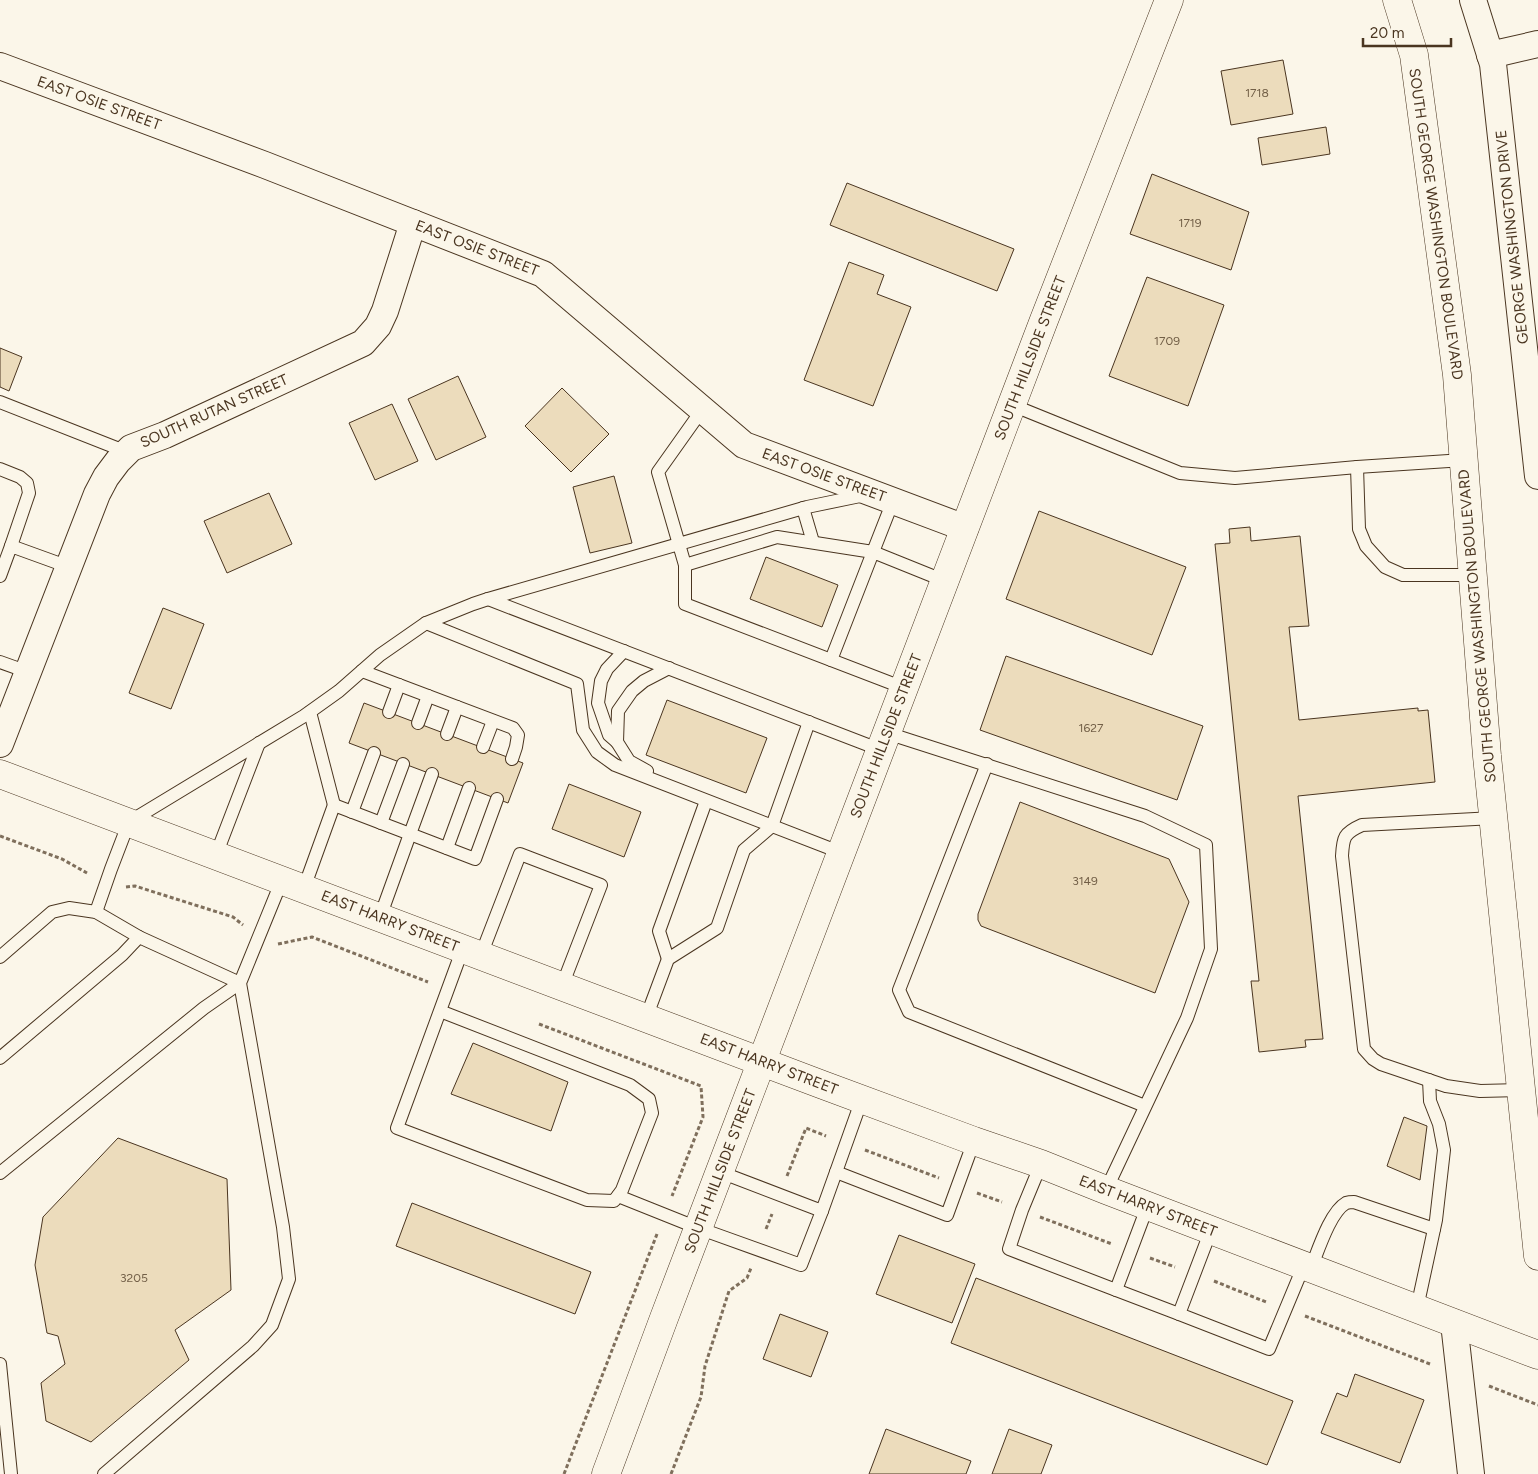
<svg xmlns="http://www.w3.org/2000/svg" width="1538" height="1474" font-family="Figtree,sans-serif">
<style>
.building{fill:#ecdcbc;stroke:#4a3520}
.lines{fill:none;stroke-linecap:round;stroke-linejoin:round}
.service-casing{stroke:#4a3520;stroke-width:14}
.minor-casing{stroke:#4a3520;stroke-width:28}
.tertiary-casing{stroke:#4a3520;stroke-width:29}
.secondary-casing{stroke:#4a3520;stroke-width:29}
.path{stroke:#7f6f5c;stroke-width:3;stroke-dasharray:4 2.5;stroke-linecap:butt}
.service{stroke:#fbf6e9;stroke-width:12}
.minor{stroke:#fbf6e9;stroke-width:26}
.tertiary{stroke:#fbf6e9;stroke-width:28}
.secondary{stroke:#fbf6e9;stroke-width:28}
.labels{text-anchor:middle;stroke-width:4;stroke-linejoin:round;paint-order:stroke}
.number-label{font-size:12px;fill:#725f47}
.street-label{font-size:15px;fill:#4a3520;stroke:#fbf6e9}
</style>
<rect width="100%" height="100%" fill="#fbf6e9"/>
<!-- building -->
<g class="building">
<polygon points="1283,60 1293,114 1231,125 1221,71"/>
<polygon points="1326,127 1330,154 1262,165 1258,138"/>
<polygon points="1152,174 1249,212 1231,270 1130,234"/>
<polygon points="847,183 1014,249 997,291 830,225"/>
<polygon points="849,262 884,275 877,294 911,307 873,406 804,380"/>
<polygon points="1147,277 1224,305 1188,406 1109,376"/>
<polygon points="0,348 22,357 9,391 0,387"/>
<polygon points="458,376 486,437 436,460 408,399"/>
<polygon points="562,388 609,434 571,472 525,426"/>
<polygon points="392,404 418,461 375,480 349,423"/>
<polygon points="614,476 632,543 590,553 573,487"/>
<polygon points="269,493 292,544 227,573 204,521"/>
<polygon points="1039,511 1186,567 1152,655 1006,599"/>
<polygon points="1250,527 1251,541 1300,536 1309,626 1289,627 1299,720 1418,708 1418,711 1428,710 1435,782 1298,796 1323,1039 1305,1040 1306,1047 1259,1052 1251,981 1259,981 1215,544 1230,543 1229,529"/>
<polygon points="766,557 838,585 822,627 750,599"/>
<polygon points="163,608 204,624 171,709 129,693"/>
<polygon points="1006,656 1203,726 1177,800 980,730"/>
<polygon points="667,700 767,738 746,793 646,755"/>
<polygon points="364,703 523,763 508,803 349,743"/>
<polygon points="569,784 641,812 624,857 552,829"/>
<polygon points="1020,802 1169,859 1189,902 1155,993 981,926 978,920 978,914"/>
<polygon points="473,1043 568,1082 551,1131 451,1094"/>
<polygon points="1404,1117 1427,1126 1420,1180 1387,1166"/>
<polygon points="118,1138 227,1179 231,1290 175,1330 189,1360 91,1442 46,1421 41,1383 65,1364 58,1336 47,1333 35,1265 43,1217"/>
<polygon points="412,1203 591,1272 575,1314 396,1246"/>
<polygon points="899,1235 975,1264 952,1323 876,1294"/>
<polygon points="976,1278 1293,1401 1267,1465 951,1343"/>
<polygon points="780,1314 828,1332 811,1377 763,1359"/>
<polygon points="1355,1374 1424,1400 1400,1463 1321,1433 1337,1393 1347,1397"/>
<polygon points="886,1429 971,1461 966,1474 869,1474"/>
<polygon points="1009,1429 1052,1445 1041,1474 992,1474"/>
</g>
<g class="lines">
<!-- service casing -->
<g class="service-casing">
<g id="service">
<polyline points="0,402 127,452"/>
<polyline points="1012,405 1180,473 1235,478 1357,467 1464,460"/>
<polyline points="1357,467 1359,529 1366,546 1385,567 1403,575 1473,575"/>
<polyline points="0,469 20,477 27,483 29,493 11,546"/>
<polyline points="893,501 873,552 777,537 685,565 685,604 904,688"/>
<polyline points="803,508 813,542"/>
<polyline points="685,565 658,472 702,410"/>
<polyline points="0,576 11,546 69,567"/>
<polyline points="488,599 881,750"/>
<polyline points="426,623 577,684 583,730 597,752 615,765 842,853"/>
<polyline points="831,660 873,552 945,581"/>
<polyline points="0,662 28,672"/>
<polyline points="362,671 513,728 518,735 516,747 512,759"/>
<polyline points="310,712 334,805"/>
<polyline points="389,712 399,685"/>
<polyline points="418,723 428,696"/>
<polyline points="887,733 1145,816 1206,845 1211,949 1187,1018 1106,1190"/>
<polyline points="447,734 457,707"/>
<polyline points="617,742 609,735 598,703 601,681 607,669 624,651"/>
<polyline points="483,747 493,721"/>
<polyline points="987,764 899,990 909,1012 1145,1106"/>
<polyline points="647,771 629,761 617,742 618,711 632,691 644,681 669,668"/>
<polyline points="432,774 410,834 475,859 497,799"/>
<polyline points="352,812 374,753"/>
<path d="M1494,818l-132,7c-18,8 -19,12 -20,31l22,193 9,10 8,5 65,22 34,5 41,-1"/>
<polyline points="381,823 403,764"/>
<polyline points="447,848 469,788"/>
<polyline points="216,855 259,743"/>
<polyline points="304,888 334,805 410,834 380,917"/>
<polyline points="96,912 111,869 129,822 304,716 339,691 380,655 426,623 473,604 488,599 807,507 865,495"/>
<polyline points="481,955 520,854 601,885 562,986"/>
<polyline points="0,957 52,912 69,908 96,912 139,937 240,983"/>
<polyline points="668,959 659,931 706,801"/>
<polyline points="440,1011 630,1085 649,1099 652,1113 622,1190 614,1201 587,1200 397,1128 463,948"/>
<polyline points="646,1018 668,959 717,928 744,850 772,826 809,722"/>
<polyline points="0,1058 122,955 139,937"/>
<polyline points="862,1099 836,1172 947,1215 974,1141"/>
<polyline points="1041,1164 1022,1210 1009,1249 1116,1290 1148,1205"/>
<polyline points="720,1172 822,1211 836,1172"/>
<polyline points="0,1173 204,1008 240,983"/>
<polyline points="618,1196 698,1228 801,1265 822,1211"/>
<polyline points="1211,1230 1179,1314 1269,1349 1304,1265"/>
<path d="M1311,1268c7,-17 19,-56 35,-65 3,-1 5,-1 8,-1l80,27"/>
<polyline points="1116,1290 1179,1314"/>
<polyline points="1417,1308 1436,1220 1444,1150 1439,1124 1430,1101 1429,1080"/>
<polyline points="0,1364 11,1474"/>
<polyline points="104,1474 253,1346 272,1325 289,1279 283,1227 240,983 282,880"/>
</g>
</g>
<!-- minor casing -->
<g class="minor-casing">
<g id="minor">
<polyline points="1473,0 1493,64 1538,476"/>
<polyline points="1490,55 1538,44"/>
<polyline points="0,66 265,165 543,274 744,445 965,528"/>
<polyline points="0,744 97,494 106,477 118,461 131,448 165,435 363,343 378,326 385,311 413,223"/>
<polyline points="1454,1323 1471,1474"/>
</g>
</g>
<!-- tertiary casing -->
<g class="tertiary-casing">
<polyline id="tertiary" points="1397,0 1414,55 1457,375 1487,756 1538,1256"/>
</g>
<!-- secondary casing -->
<g class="secondary-casing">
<g id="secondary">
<polyline points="0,774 823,1085 974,1141 1041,1164 1106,1190 1538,1355"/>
<polyline points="606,1474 664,1318 1044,320 1169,0"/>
</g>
</g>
<!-- path -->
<g class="path">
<polyline points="0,836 62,859 87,873"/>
<polyline points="126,887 135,886 233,917 243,925"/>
<polyline points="278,944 312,937 428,982"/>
<polyline points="539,1024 701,1086 703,1117 672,1196"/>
<polyline points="865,1150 939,1178"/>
<polyline points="787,1176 806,1128 826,1136"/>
<polyline points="977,1193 1002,1202"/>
<polyline points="1040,1217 1112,1244"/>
<polyline points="766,1229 772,1214"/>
<polyline points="1150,1258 1175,1267"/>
<polyline points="1214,1281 1266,1302"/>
<polyline points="1305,1316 1430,1364"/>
<polyline points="1489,1386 1538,1405"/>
<polyline points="564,1474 657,1234"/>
<polyline points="671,1474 701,1397 705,1366 729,1291 747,1278 751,1268"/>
</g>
<!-- service -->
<use href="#service" class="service"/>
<!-- minor -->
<use href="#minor" class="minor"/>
<!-- tertiary -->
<use href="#tertiary" class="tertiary"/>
<!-- secondary -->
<use href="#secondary" class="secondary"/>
</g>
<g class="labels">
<!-- number labels -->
<g class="number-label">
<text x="1257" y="97">1718</text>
<text x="1190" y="227">1719</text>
<text x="1167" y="345">1709</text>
<text x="1091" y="732">1627</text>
<text x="1085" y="885">3149</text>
<text x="134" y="1282">3205</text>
</g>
<!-- street labels -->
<g class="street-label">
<text transform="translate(99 103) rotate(20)" y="5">EAST OSIE STREET</text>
<text transform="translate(1436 224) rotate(82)" y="5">SOUTH GEORGE WASHINGTON BOULEVARD</text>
<text transform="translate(1512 237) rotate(-96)" y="5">GEORGE WASHINGTON DRIVE</text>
<text transform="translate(477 248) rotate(21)" y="5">EAST OSIE STREET</text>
<text transform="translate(1030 358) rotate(-69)" y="5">SOUTH HILLSIDE STREET</text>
<text transform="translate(214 411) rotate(-24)" y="5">SOUTH RUTAN STREET</text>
<text transform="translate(824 475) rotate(20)" y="5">EAST OSIE STREET</text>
<text transform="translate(1477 626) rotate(-95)" y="5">SOUTH GEORGE WASHINGTON BOULEVARD</text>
<text transform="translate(886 736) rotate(-69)" y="5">SOUTH HILLSIDE STREET</text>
<text transform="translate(390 921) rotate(21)" y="5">EAST HARRY STREET</text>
<text transform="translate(769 1064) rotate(21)" y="5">EAST HARRY STREET</text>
<text transform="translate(720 1171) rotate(-69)" y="5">SOUTH HILLSIDE STREET</text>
<text transform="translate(1148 1206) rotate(21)" y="5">EAST HARRY STREET</text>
</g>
</g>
<!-- scale -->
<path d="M1363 38v8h88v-8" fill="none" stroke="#4a3520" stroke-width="2.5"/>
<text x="1370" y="38" font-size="15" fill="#4a3520" stroke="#fbf6e9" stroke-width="4" paint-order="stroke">20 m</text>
</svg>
